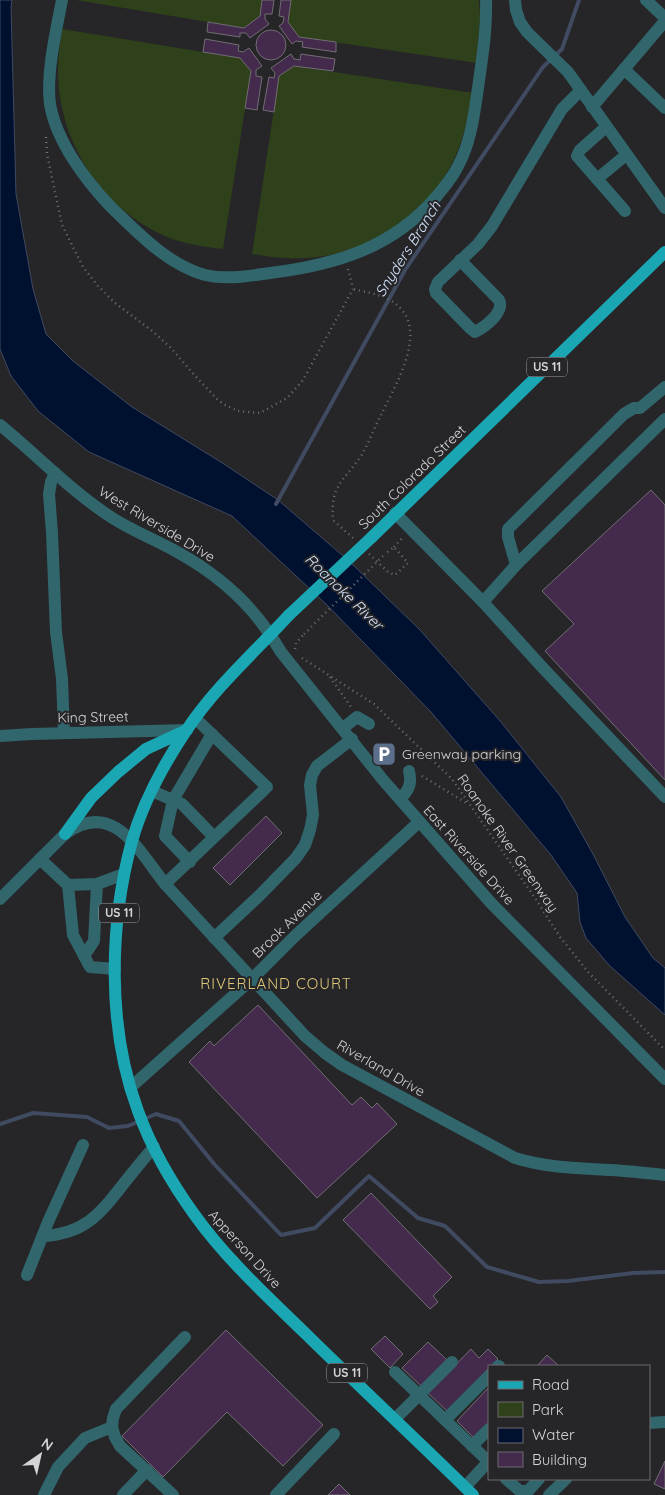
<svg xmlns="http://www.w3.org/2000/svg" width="665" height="1495" font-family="Quicksand,sans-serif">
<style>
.green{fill:#2f411a}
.water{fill:#00102f;stroke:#404a61}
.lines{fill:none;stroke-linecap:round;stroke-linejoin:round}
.stream{stroke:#404a61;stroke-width:4}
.building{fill:#442a4d;stroke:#716e72}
.path{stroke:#706f72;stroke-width:2.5;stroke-dasharray:1 4;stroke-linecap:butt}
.minor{stroke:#30666c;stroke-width:12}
.major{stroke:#1aa7b3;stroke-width:12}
.path-bridge{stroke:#706f72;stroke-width:2.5;stroke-dasharray:1 4;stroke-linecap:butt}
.major-bridge{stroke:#1aa7b3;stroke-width:12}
.labels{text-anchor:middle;stroke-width:4;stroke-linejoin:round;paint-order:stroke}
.shield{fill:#262528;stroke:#a09fa2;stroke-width:1}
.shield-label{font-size:12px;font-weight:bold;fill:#d4d3d6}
.street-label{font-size:14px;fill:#d4d3d6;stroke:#262528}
.poi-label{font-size:14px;fill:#d4d3d6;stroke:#262528;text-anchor:start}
.water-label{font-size:15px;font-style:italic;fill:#d0e2fb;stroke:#262528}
.neighbourhood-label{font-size:15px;letter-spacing:1px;fill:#dcc679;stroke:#262528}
</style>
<rect width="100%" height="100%" fill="#262528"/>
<!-- green -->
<g class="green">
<polygon points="76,0 262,0 260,16 244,28"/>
<polygon points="291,0 479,0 480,16 477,63 299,37 288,22"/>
<path d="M62,29l178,29 11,13 -28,178c-16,-2 -32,-4 -48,-9 -70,-25 -117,-96 -117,-169 0,-14 2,-28 4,-42z"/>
<path d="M294,66l179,27c-4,23 -9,45 -19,66 -24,52 -81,92 -137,98 -22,3 -43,1 -65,-3l27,-178z"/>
</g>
<!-- water -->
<polygon class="water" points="0,0 12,0 11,7 16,194 33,289 46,334 73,361 132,407 224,464 278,500 350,562 420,630 501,722 561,797 593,854 625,917 653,958 665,968 665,1015 609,965 586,938 580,922 577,893 551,855 431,712 327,605 232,516 89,452 38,411 11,376 0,349"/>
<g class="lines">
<!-- stream -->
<g class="stream">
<polyline points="276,504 405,270 543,67 562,49 579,0"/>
<polyline points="0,1124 33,1113 87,1117 109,1128 128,1126 156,1114 179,1121 215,1165 281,1235 315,1228 369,1176 418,1218 445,1226 487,1267 539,1282 568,1281 633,1273 665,1272"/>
</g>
</g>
<!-- building -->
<g class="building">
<polygon points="262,0 274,0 272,14 265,14 265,19 269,24 250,38 246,33 240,33 240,37 207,32 208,22 244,28 260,16"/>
<polygon points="281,0 291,0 288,22 299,37 336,42 336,52 302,47 303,42 296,41 292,44 279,26 283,23 284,17 279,16"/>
<circle cx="271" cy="45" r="15"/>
<polygon points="205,39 239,45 238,51 243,52 249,48 262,66 256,70 256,76 262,77 257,110 245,108 251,71 240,58 203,52"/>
<polygon points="291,54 294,59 300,60 301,54 335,59 333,71 294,66 279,76 274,112 263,110 269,77 274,78 275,73 271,68"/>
<polygon points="651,490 665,505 665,780 545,651 574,624 542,591"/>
<polygon points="266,816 282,833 230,885 213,868"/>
<polygon points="258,1005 352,1105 361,1097 372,1108 377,1103 397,1124 317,1198 189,1062 210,1041 214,1046"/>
<polygon points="371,1193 452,1277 433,1296 438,1302 430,1309 343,1220"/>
<polygon points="226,1330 323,1425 283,1466 227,1412 163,1477 122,1436"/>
<polygon points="385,1336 403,1354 390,1368 371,1349"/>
<polygon points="428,1342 447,1360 421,1386 402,1368"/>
<polygon points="471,1349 479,1358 488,1349 498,1359 447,1411 428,1393"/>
<polygon points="547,1355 559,1366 537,1366"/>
<polygon points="489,1387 489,1423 474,1438 457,1421"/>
<polygon points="665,1461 665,1489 654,1484"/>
<polygon points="339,1484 350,1495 328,1495"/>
</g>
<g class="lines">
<!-- path -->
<g class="path">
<polyline points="46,137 47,154 62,225 83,267 98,286 115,303 151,330 171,348 197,378 219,401 227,406 238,411 260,413 287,398 303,380 353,289"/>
<polyline points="348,269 353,288"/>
<path d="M353,538l-20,-18c-3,-35 11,-39 28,-64 8,-13 13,-28 20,-41 13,-27 45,-79 20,-106 -12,-14 -32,-16 -48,-20"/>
<polyline points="394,547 403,537"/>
<polyline points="369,554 388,572 395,575 408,563 394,547 385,554"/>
<polyline points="295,649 296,643 304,634"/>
<polyline points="302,658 374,704 452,779 535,898 560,937 589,973 665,1050"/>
<polyline points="330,677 351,707"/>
<polyline points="422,776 468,804"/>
</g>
<!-- minor -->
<g class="minor">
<path d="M62,0c-6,31 -16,74 -12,104 6,37 36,77 61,103 27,26 57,58 94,68 22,5 43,1 65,-2 65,-8 123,-25 167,-77 8,-10 16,-19 21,-30 13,-24 16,-51 20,-78 4,-29 9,-58 8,-88"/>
<polyline points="515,0 516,10 520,22 527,32 568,72 665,208"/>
<polyline points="646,0 665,18"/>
<polyline points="624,69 665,108"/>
<polyline points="592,107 665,21"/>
<polyline points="606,127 580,150 577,156 625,211"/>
<polyline points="597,179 626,155"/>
<path d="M460,260l39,40c6,12 -14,27 -24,32l-5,-4 -34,-35 -1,-4 3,-7 40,-38 14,-18 70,-117 19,-19"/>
<path d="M0,425c38,31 73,68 114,94 21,13 44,22 65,34 43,24 78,56 102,99l102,128 108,123 174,176"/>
<polyline points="55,473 51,482 49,494 52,533 56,632 62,679 64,733"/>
<polyline points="395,513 483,602 542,667 665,797"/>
<polyline points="516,565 508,537 508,529 624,414 634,408 640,408 665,387"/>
<polyline points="483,602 516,565 665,419"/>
<polyline points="343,728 357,717 369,724"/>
<polyline points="0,736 32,734 187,730"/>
<polyline points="152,791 182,804 214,837"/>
<path d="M400,799c9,-9 12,-15 9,-28"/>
<polyline points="40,859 68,885 97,884 124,874"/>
<polyline points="190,862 165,836 173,800 212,734"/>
<polyline points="165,884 267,787 195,718"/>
<polyline points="68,885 73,935 90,967 115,969"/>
<path d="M0,899l65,-65c48,-36 74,17 100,50l140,152 20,17 17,12 173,93c33,10 62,10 96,12 18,1 36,3 54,5"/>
<polyline points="214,938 259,896 296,858 305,845 310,830 313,815 310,785 312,775 317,766 352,739"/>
<polyline points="84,956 94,941 97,884"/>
<polyline points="131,1087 252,979 295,936 419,822"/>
<path d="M43,1236c46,-2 60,-27 86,-59 8,-10 16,-20 25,-30"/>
<polyline points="27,1275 48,1222 83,1145"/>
<polyline points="498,1366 499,1366"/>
<polyline points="395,1372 489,1462"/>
<polyline points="395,1419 452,1362"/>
<polyline points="445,1420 489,1376"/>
<polyline points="649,1423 665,1422"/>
<polyline points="472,1446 489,1429"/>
<polyline points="506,1479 520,1491 528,1491 539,1479"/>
<polyline points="465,1487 488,1462"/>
<polyline points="44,1495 58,1467 85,1438 112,1427"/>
<polyline points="123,1495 147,1470"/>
<polyline points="173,1495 120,1446 115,1437 112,1427 113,1418 116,1409 185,1337"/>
<polyline points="276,1495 334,1434"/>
<polyline points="549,1495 566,1479"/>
</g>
<!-- major -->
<g class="major">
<polyline points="372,537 665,252"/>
<path d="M289,615c-35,38 -74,72 -103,116 -22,33 -43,71 -54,110 -23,84 -25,187 6,270 13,36 33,71 56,103 32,45 74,83 113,121 55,54 111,106 166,160"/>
<polyline points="65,834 91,798 118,772 146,749 187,730"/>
</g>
<!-- path-bridge -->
<polyline class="path-bridge" points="304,634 385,554"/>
<!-- major-bridge -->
<polyline class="major-bridge" points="289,615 372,537"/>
</g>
<!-- icons -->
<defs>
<g id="parking-square" transform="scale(1.25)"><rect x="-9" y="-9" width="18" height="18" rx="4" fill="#5c6f8a" stroke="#262528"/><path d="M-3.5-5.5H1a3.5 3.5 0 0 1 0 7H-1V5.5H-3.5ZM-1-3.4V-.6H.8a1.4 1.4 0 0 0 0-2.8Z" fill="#fff"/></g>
</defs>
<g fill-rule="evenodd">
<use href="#parking-square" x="384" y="754"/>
</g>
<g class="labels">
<!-- shield labels -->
<g class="shield">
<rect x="527" y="357.5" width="40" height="19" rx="4"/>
<rect x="99" y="903.5" width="40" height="19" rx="4"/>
<rect x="327" y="1363.5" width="40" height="19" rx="4"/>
</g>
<g class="shield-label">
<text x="547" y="371">US 11</text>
<text x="119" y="917">US 11</text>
<text x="347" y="1377">US 11</text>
</g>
<!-- street labels -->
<g class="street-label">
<text transform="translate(412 477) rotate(-44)" y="5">South Colorado Street</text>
<text transform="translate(157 524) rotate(31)" y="5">West Riverside Drive</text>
<text transform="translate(93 717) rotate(-1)" y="5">King Street</text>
<text transform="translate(508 843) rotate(55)" y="5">Roanoke River Greenway</text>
<text transform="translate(469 855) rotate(48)" y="5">East Riverside Drive</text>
<text transform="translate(287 924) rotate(-44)" y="5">Brook Avenue</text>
<text transform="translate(381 1068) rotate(30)" y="5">Riverland Drive</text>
<text transform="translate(245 1249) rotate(48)" y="5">Apperson Drive</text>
</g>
<!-- poi labels -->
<g class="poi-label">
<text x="402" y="759">Greenway parking</text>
</g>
<!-- water labels -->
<g class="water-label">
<text transform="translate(408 249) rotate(-58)" y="5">Snyders Branch</text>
<text transform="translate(344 592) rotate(44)" y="5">Roanoke River</text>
</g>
<!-- neighbourhood labels -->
<g class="neighbourhood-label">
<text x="276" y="989">RIVERLAND COURT</text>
</g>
</g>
<!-- legend -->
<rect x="488" y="1365" width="162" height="115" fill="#262528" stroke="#6c6b6e"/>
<rect x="498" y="1381" width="25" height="8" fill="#1aa7b3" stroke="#6c6b6e"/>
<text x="532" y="1390" font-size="15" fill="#d4d3d6">Road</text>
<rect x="498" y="1402" width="25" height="15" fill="#2f411a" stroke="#6c6b6e"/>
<text x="532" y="1415" font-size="15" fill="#d4d3d6">Park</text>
<rect x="498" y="1428" width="25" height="15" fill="#00102f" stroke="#6c6b6e"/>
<text x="532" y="1440" font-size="15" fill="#d4d3d6">Water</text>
<rect x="498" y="1452" width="25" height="15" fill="#442a4d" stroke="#6c6b6e"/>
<text x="532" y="1465" font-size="15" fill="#d4d3d6">Building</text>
<!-- north arrow -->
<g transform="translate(40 1455) rotate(34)" stroke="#262528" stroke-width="4" paint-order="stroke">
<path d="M0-4L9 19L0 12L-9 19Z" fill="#d4d3d6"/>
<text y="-8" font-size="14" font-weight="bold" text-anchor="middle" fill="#d4d3d6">N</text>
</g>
</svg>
